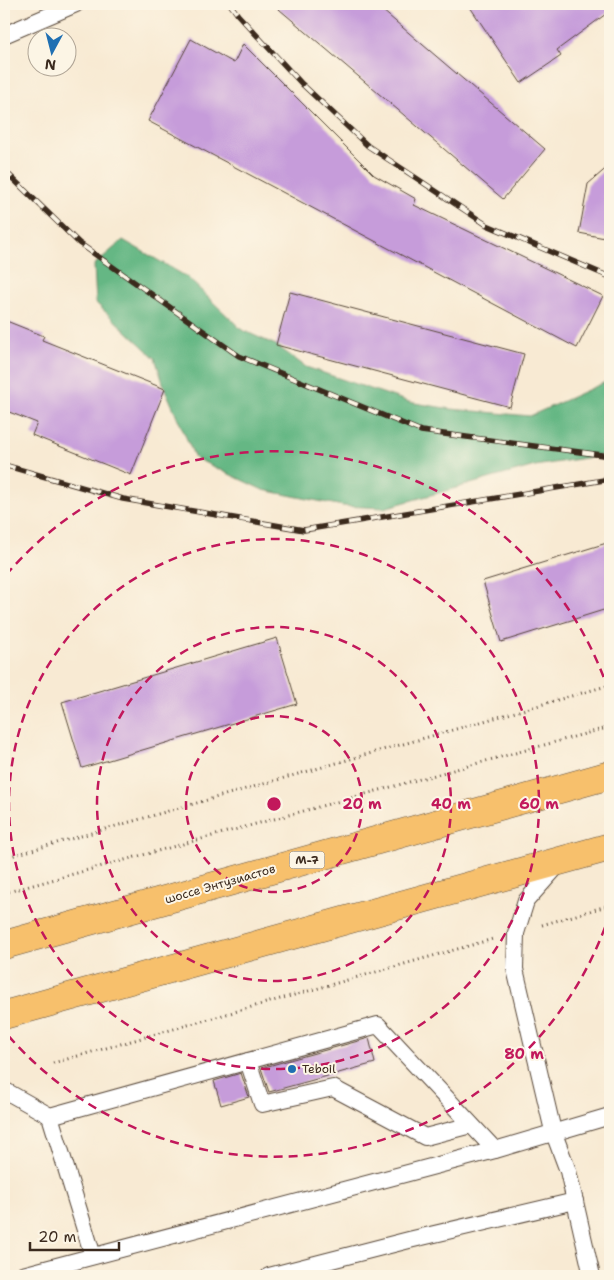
<svg xmlns="http://www.w3.org/2000/svg" width="614" height="1280" font-family="'Shantell Sans',sans-serif">
<style>
.forest{fill:#65b784;stroke:#507051}
.building{fill:#c69cda}
.lines{fill:none;stroke-linecap:round;stroke-linejoin:round}
.lane-casing{stroke:#574739;stroke-width:18}
.highway-casing{stroke:#574739;stroke-width:29}
.path{stroke:#574739;stroke-width:3;stroke-dasharray:1 4;stroke-linecap:butt}
.lane{stroke:#fff;stroke-width:16}
.highway{stroke:#f7c06c;stroke-width:28}
.rail-casing{stroke:#3b2a1e;stroke-width:5.5}
.rail{stroke:#fcf5e5;stroke-width:4;stroke-dasharray:11;stroke-linecap:butt}
.ring{fill:none;stroke:#c2185b;stroke-width:2.5;stroke-dasharray:9 6}
.poi-dot{fill:#1f6fb2;stroke:#fcf5e5;stroke-width:2}
.labels{text-anchor:middle;stroke-width:4;stroke-linejoin:round;paint-order:stroke}
.shield{fill:#fcf5e5;stroke:#75675a;stroke-width:1}
.shield-label{font-size:11px;font-weight:bold;fill:#3b2a1e}
.street-label{font-size:12px;fill:#3b2a1e;stroke:#fcf5e5}
.poi-label{font-size:12px;fill:#3b2a1e;stroke:#fcf5e5;text-anchor:start}
.centre{fill:#c2185b;stroke:#fcf5e5;stroke-width:2.5}
.ring-label{font-size:15px;text-anchor:middle;font-weight:bold;fill:#c2185b;stroke:#fcf5e5;stroke-width:4;stroke-linejoin:round;paint-order:stroke}
</style>
<rect width="100%" height="100%" fill="#fcf5e5"/>
<filter id="ink" filterUnits="userSpaceOnUse"><feTurbulence type="fractalNoise" baseFrequency=".02" numOctaves="2"/><feDisplacementMap in="SourceGraphic" scale="10" xChannelSelector="R" yChannelSelector="G"/><feConvolveMatrix kernelMatrix="1 2 1 2 8 2 1 2 1" color-interpolation-filters="sRGB"/></filter>
<filter id="wash" filterUnits="userSpaceOnUse"><feTurbulence type="fractalNoise" baseFrequency=".0096" numOctaves="4" result="noise"/><feDisplacementMap in="SourceGraphic" scale="20" xChannelSelector="R" yChannelSelector="G"/><feGaussianBlur stdDeviation="1.12" result="paint"/><feColorMatrix in="noise" values="0 0 0 0 0 0 0 0 0 0 0 0 0 0 0 0 0 1.4 0 .05"/><feComposite in="paint" operator="in"/></filter>
<g filter="url(#wash)">
<rect width="100%" height="100%" fill="#f8ead3"/>
<!-- forest -->
<polygon class="forest" points="123,240 187,277 242,330 276,345 306,367 409,402 451,409 530,416 610,380 610,454 535,466 384,508 343,506 263,490 195,458 165,389 155,358 96,303 94,265"/>
<g id="blocks">
<!-- building -->
<g class="building">
<polygon points="273,4 375,4 545,149 503,199"/>
<polygon points="468,4 610,4 610,11 557,50 561,56 521,83"/>
<polygon points="191,39 234,63 243,44 374,175 416,199 414,205 603,296 577,348 148,121"/>
<polygon points="610,165 610,239 579,233 588,184"/>
<polygon points="290,292 524,354 510,407 276,345"/>
<polygon points="4,320 44,336 42,340 165,389 131,475 32,435 37,423 4,410"/>
<polygon points="610,542 610,608 501,642 483,581"/>
<polygon points="277,638 297,704 82,768 62,702"/>
<polygon points="369,1038 375,1063 269,1092 261,1068"/>
<polygon points="241,1073 249,1097 221,1105 214,1081"/>
</g>
</g>
</g>
<g filter="url(#ink)">
<use href="#blocks" fill-opacity="0" stroke="#574739" stroke-width="1"/>
<g class="lines">
<!-- lane casing -->
<g class="lane-casing">
<g id="lane">
<polyline points="4,35 76,4"/>
<polyline points="559,864 526,901 516,933 515,969 553,1131 568,1171 592,1276"/>
<polyline points="248,1061 262,1104 333,1088 425,1137 471,1125"/>
<polyline points="4,1090 50,1116 378,1025 495,1150"/>
<polyline points="50,1116 93,1256"/>
<polyline points="19,1276 495,1150 610,1116"/>
<polyline points="269,1276 409,1240 575,1201"/>
</g>
</g>
<!-- highway casing -->
<g class="highway-casing">
<g id="highway">
<polyline points="4,945 610,775"/>
<polyline points="4,1015 610,847"/>
</g>
</g>
<!-- path -->
<g class="path">
<polyline points="4,858 610,685"/>
<polyline points="4,893 610,727"/>
<polyline points="542,925 610,905"/>
<polyline points="53,1063 493,939"/>
</g>
<!-- lane -->
<use href="#lane" class="lane"/>
<!-- highway -->
<use href="#highway" class="highway"/>
<!-- rail casing -->
<g class="rail-casing">
<g id="rail">
<polyline points="230,4 238,15 302,84 368,146 487,225 610,277"/>
<polyline points="4,170 79,243 239,356 421,431 610,456"/>
<polyline points="4,465 123,499 304,530 610,479"/>
</g>
</g>
<!-- rail -->
<use href="#rail" class="rail"/>
</g>
</g>
<!-- distance rings -->
<g class="ring">
<circle cx="274" cy="804" r="88"/>
<circle cx="274" cy="804" r="177"/>
<circle cx="274" cy="804" r="265"/>
<path d="M610 913A353 353 0 0 1 6 1033M6 575A353 353 0 0 1 610 695"/>
</g>
<!-- markers -->
<circle class="poi-dot" cx="292" cy="1069" r="5"/>
<g class="labels">
<!-- shield labels -->
<rect class="shield" x="289.5" y="851.5" width="35" height="17" rx="4"/>
<g class="shield-label">
<text x="307" y="864">М-7</text>
</g>
<!-- street labels -->
<g class="street-label">
<text transform="translate(220 884) rotate(-16)" y="4">шоссе Энтузиастов</text>
</g>
<!-- poi labels -->
<g class="poi-label">
<text x="302" y="1073">Teboil</text>
</g>
</g>
<circle cx="274" cy="804" r="8" class="centre"/>
<g class="ring-label">
<text x="362" y="809">20 m</text>
<text x="451" y="809">40 m</text>
<text x="539" y="809">60 m</text>
<text x="524" y="1059">80 m</text>
</g>
<!-- margin -->
<rect width="614" height="1280" fill="none" stroke="#fcf5e5" stroke-width="20"/>
<!-- north arrow -->
<g transform="translate(52 52) rotate(187)"><circle r="24" fill="#fcf5e5" stroke="#afa495"/>
<path d="M0-4L9 19L0 12L-9 19Z" fill="#1f6fb2"/>
<text y="-8" font-size="14" font-weight="bold" text-anchor="middle" fill="#3b2a1e">N</text>
</g>
<!-- scale -->
<path d="M30 1242v8h89v-8" fill="none" stroke="#3b2a1e" stroke-width="2.5"/>
<text x="38" y="1242" font-size="15" fill="#3b2a1e" stroke="#fcf5e5" stroke-width="4" paint-order="stroke">20 m</text>
</svg>
